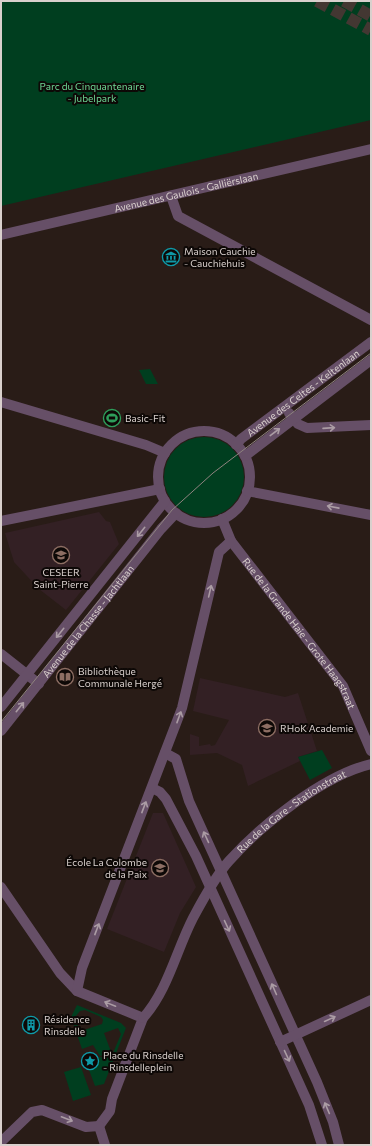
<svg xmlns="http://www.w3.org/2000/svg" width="372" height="1146" font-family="Commissioner,sans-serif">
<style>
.education{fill:#332024}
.green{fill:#003e1f;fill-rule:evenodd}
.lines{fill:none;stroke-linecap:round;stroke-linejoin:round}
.highway-tunnel{stroke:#433732;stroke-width:12;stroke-dasharray:12 6;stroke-linecap:butt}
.minor{stroke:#664f67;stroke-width:10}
.tram{stroke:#8e837f;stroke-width:1}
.oneway{stroke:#ab9ca4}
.labels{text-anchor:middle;stroke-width:4;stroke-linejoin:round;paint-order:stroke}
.park-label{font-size:10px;fill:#6fd896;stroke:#0d0806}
.street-label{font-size:10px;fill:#d9d0cd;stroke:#0d0806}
.poi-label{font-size:10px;fill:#d9d0cd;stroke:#0d0806;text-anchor:start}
</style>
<rect width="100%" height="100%" fill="#291c17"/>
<!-- education -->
<g class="education">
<polygon points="99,512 106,521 110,522 119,544 66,610 39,589 14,562 5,533"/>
<polygon points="200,678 285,697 298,693 317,751 298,757 300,761 248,786 242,765 217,753 190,755 190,734 199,737 199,746 210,744 211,746 215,745 229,720 193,711"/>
<polygon points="153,813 163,813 196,887 180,913 164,952 107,929"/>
</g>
<!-- green -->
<g class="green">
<polygon points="1,1 371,1 371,120 1,206"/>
<polygon points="150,369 158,384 146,384 139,370"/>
<circle cx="204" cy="477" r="40"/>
<polygon points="322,750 332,768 310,780 298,757"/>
<path d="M77,1005l44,18 5,5 -22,56 -9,2 -9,-24 26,-9 -12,3 -7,-11 -11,4 -11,-32zM85,1010l16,7 2,3 -1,4 -21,7 -2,-1 -4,-13 5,-6zM118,1028l3,6 -8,19 -3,-4 -6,-16z"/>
<polygon points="81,1067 91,1095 73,1101 64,1072"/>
</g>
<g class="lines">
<!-- highway-tunnel -->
<g class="highway-tunnel">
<polyline points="317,1 371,30"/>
<polyline points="344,1 371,16"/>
</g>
<!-- minor -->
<g class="minor">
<polyline points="171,196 178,216 371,320"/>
<path id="s1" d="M1,235l370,-86"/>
<polyline points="1,402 146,445 165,453"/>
<polyline points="289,413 298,424 307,428 371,425"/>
<circle cx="204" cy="477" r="46"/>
<path id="s2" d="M236,445l5,-6 130,-97"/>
<polyline points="245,456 371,360"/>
<polyline points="247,491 371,515"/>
<path id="s3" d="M222,519l9,22 112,145 28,65"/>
<polyline points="1,521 160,489"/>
<polyline points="1,654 39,684"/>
<polyline points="1,707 165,501"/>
<path id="s4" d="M1,731l160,-202 15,-16"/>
<polyline points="165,753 176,759 189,801 317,1082 333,1122 339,1145"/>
<polyline points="152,788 160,792 166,799 196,856 309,1105 322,1145"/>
<polyline points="1,887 60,973 77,991 143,1018 112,1099 110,1111 99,1126"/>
<polyline points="77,991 82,968 182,708 219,552 231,541"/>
<path id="s5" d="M143,1018c25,-28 33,-67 50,-100 8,-15 25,-45 36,-57 32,-36 95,-86 142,-97"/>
<polyline points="280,1042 371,1000"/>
<polyline points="99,1126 105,1145"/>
<polyline points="1,1142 32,1112 42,1110 86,1127 99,1126"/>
</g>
<!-- tram -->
<polyline class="tram" points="1,722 172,510 213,473 371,353"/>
</g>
<!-- one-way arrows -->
<defs><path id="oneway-shaft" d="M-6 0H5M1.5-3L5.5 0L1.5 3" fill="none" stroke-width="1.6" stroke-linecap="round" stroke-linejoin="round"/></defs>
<g class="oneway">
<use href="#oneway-shaft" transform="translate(329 428) rotate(-4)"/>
<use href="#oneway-shaft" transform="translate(275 432) rotate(-37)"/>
<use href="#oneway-shaft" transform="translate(333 507) rotate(-169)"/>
<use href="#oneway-shaft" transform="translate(141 532) rotate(129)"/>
<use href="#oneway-shaft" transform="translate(210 591) rotate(-77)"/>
<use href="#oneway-shaft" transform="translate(60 633) rotate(129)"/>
<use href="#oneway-shaft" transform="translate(20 707) rotate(-51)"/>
<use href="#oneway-shaft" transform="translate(179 717) rotate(-70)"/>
<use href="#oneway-shaft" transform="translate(144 807) rotate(-69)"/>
<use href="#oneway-shaft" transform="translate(206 837) rotate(-115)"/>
<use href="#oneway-shaft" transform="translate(227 926) rotate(65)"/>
<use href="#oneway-shaft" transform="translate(97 929) rotate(-69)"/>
<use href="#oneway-shaft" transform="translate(274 989) rotate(-114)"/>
<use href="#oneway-shaft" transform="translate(110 1004) rotate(-158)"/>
<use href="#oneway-shaft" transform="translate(330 1019) rotate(-25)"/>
<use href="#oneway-shaft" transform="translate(287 1056) rotate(65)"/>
<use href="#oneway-shaft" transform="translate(327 1108) rotate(-113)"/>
<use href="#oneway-shaft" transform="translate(67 1119) rotate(21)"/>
</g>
<!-- icons -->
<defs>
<g id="museum-ring" transform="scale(0.9)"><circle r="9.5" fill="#0d0806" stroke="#0f9aa8" stroke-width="1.5"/><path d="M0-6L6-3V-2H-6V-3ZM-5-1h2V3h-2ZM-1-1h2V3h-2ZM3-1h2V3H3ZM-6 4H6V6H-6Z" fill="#0f9aa8"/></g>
<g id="stadium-ring" transform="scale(0.9)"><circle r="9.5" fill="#0d0806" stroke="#2e9e5b" stroke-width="1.5"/><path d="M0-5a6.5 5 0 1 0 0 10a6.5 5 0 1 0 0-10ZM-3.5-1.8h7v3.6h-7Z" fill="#2e9e5b"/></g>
<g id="school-ring" transform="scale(0.9)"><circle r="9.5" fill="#0d0806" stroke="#8d6e63" stroke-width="1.5"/><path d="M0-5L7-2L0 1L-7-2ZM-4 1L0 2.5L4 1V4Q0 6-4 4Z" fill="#8d6e63"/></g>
<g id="library-ring" transform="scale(0.9)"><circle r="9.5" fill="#0d0806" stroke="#8d6e63" stroke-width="1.5"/><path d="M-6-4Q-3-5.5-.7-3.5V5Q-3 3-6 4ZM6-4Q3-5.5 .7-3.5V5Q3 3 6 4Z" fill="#8d6e63"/></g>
<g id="building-ring" transform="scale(0.9)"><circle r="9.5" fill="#0d0806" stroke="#0f9aa8" stroke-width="1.5"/><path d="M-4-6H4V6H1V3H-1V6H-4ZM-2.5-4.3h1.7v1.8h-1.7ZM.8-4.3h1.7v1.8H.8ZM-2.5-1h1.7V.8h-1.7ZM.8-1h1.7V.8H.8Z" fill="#0f9aa8"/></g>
<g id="sight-ring" transform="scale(0.9)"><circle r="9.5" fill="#0d0806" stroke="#0f9aa8" stroke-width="1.5"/><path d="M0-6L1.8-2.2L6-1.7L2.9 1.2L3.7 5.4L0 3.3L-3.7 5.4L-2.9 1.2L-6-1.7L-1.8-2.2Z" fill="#0f9aa8"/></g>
</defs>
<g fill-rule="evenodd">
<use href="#museum-ring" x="171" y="257"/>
<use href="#stadium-ring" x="112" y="418"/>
<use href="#school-ring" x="61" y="555"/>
<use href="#library-ring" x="65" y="677"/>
<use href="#school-ring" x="267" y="728"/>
<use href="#school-ring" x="160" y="868"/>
<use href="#building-ring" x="31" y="1025"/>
<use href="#sight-ring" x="90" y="1061"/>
</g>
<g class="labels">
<!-- park labels -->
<g class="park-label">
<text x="92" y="90">Parc du Cinquantenaire<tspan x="92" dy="12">- Jubelpark</tspan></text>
</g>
<!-- street labels -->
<g class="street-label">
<text dy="4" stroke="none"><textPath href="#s1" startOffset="190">Avenue des Gaulois - Galliërslaan</textPath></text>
<text dy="4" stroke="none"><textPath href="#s2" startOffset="85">Avenue des Celtes - Keltenlaan</textPath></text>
<text dy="4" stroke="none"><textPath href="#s4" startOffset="140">Avenue de la Chasse - Jachtlaan</textPath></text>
<text dy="4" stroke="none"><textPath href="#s3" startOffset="139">Rue de la Grande Haie - Grote Haagstraat</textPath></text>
<text dy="4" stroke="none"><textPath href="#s5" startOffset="260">Rue de la Gare - Stationstraat</textPath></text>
</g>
<!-- poi labels -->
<g class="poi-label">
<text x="184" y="255">Maison Cauchie<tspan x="184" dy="12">- Cauchiehuis</tspan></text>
<text x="125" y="422">Basic-Fit</text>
<text x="61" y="576" text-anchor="middle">CESEER<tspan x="61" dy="12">Saint-Pierre</tspan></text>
<text x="78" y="675">Bibliothèque<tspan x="78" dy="12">Communale Hergé</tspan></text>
<text x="280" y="732">RHoK Academie</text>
<text x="147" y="866" text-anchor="end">École La Colombe<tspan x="147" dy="12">de la Paix</tspan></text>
<text x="44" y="1023">Résidence<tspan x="44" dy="12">Rinsdelle</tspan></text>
<text x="103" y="1059">Place du Rinsdelle<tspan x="103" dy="12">- Rinsdelleplein</tspan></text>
</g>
</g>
<!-- border -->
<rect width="372" height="1146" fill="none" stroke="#d9d0cd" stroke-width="4"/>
</svg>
